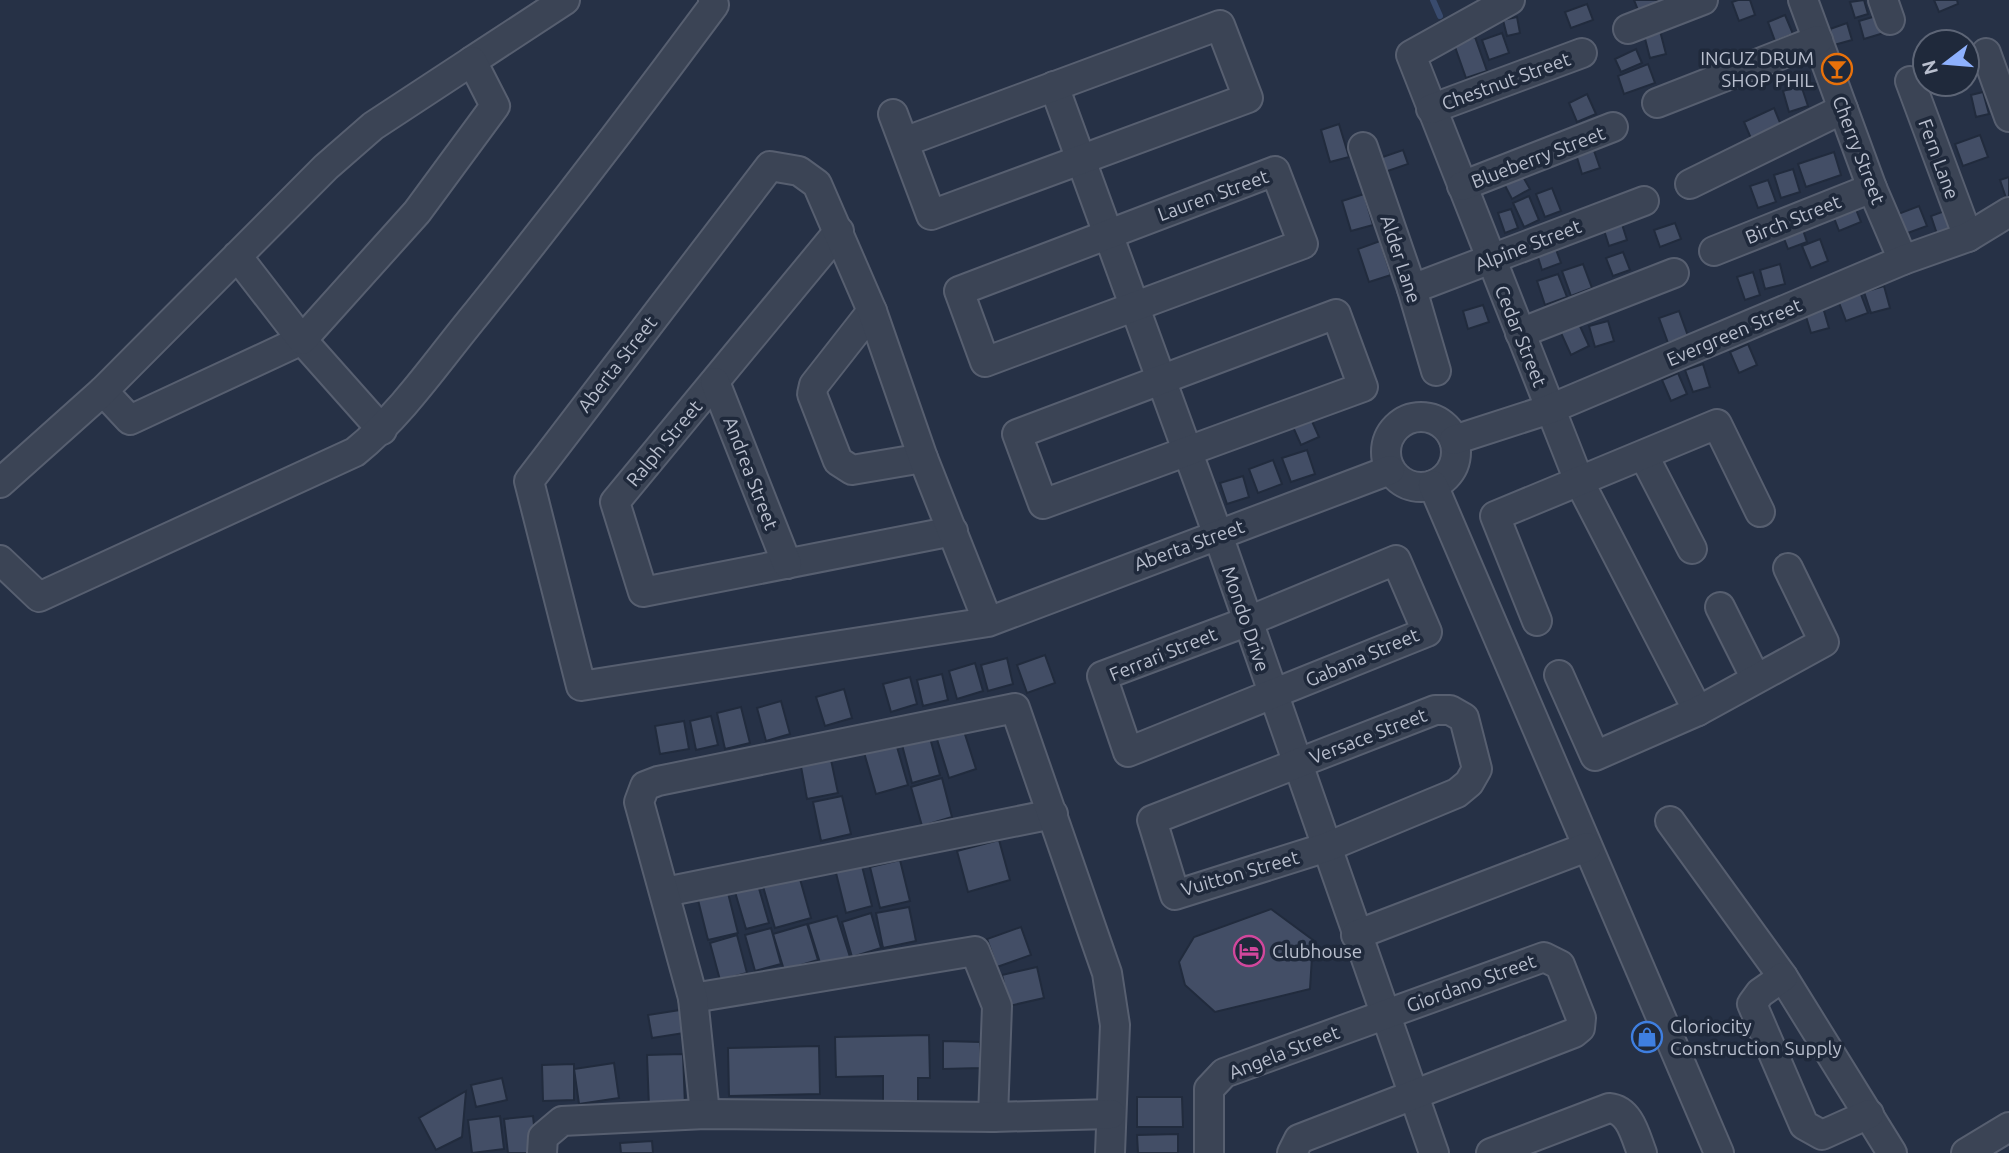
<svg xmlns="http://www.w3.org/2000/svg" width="2009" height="1153" font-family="Ubuntu,sans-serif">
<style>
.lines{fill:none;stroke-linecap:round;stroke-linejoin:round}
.stream{stroke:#394b6e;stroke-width:6}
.building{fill:#434e66;stroke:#212b3d;stroke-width:2}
.minor-casing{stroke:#575f70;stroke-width:32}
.minor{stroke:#3b4455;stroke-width:28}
.labels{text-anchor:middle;stroke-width:7;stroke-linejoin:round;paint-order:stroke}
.poi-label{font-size:19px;fill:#b9bfce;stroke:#1f293b;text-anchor:start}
.street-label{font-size:19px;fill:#b9bfce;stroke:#1f293b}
</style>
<rect width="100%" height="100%" fill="#263146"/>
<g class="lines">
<!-- stream -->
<polyline class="stream" points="1433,0 1440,16"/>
</g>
<!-- building -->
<g class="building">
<polygon points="1634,0 1663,0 1663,1 1638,10"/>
<polygon points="1738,0 1750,0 1755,15 1739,21 1732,2"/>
<polygon points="1864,0 1868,14 1855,18 1850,2"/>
<polygon points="1934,0 1957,0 1958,4 1939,12"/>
<polygon points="1587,4 1593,20 1571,28 1565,12"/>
<polygon points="1883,14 1887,32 1864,39 1859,21"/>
<polygon points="1785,15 1793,34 1775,41 1768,22"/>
<polygon points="1517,17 1520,33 1507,36 1503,20"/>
<polygon points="1847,23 1852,40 1834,45 1830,29"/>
<polygon points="1659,27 1666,54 1650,58 1643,31"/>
<polygon points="1502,33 1509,53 1489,60 1482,40"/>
<polygon points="1475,37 1487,71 1466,78 1454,44"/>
<polygon points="1636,49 1642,63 1621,72 1615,59"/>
<polygon points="1648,64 1655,83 1624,94 1618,76"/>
<polygon points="1801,85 1808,106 1789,112 1783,91"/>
<polygon points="1983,92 1989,114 1976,117 1971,95"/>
<polygon points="1587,94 1596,114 1577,122 1569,103"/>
<polygon points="1774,108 1783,130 1753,143 1744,122"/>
<polygon points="1339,124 1349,157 1330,162 1321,130"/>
<polygon points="1980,135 1988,157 1963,166 1955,144"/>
<polygon points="1592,145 1600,168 1582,174 1575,151"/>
<polygon points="1403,150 1408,164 1379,174 1374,160"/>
<polygon points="1834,152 1841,175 1806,187 1798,164"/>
<polygon points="1518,168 1530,189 1512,199 1501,178"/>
<polygon points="1793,169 1800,192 1781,198 1774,175"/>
<polygon points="2009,177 2009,204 2008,204 2000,180"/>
<polygon points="1768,180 1776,202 1758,208 1750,186"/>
<polygon points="1552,188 1561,211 1545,217 1536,194"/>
<polygon points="1364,194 1373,225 1351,231 1342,201"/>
<polygon points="1529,196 1539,220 1524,227 1513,203"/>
<polygon points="1853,202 1861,222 1839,231 1831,210"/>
<polygon points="1919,206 1927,226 1905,234 1898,214"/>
<polygon points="1511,209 1518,228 1505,233 1498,213"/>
<polygon points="1950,209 1958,229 1938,237 1931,216"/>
<polygon points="1620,218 1627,240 1609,246 1602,224"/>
<polygon points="1800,221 1807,242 1788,249 1780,228"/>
<polygon points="1675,223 1681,239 1660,247 1654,230"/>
<polygon points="1820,239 1828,261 1811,268 1802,246"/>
<polygon points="1380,241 1391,275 1369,282 1358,249"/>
<polygon points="1554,244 1561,263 1542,270 1536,251"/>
<polygon points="1623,252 1630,270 1613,276 1606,258"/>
<polygon points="1583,264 1592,288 1571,296 1562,271"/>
<polygon points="1780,264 1785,284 1765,289 1760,270"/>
<polygon points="1753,272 1760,295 1745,300 1737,277"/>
<polygon points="1558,274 1567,297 1545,305 1537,281"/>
<polygon points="1884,286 1890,308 1871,313 1864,292"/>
<polygon points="1860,292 1868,313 1846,321 1838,300"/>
<polygon points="1822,304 1829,328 1811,333 1804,310"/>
<polygon points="1483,305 1489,322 1468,329 1463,311"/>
<polygon points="1679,311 1688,336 1668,343 1659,318"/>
<polygon points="1608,321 1614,341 1595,347 1589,326"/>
<polygon points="1579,324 1589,346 1571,355 1561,333"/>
<polygon points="1748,344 1757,365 1739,373 1730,352"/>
<polygon points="1703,364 1710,387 1693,392 1685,370"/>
<polygon points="1678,373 1687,394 1671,401 1662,380"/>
<polygon points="1311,419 1319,437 1301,445 1293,427"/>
<polygon points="1307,450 1315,474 1291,482 1282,458"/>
<polygon points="1273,460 1282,484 1258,493 1249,469"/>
<polygon points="1243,476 1249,497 1227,504 1220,483"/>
<polygon points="1045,655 1055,683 1027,693 1017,665"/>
<polygon points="1007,658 1013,684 988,691 981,665"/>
<polygon points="975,663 983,691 957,699 949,671"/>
<polygon points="942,674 948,700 923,706 917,680"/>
<polygon points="910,677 917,704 891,712 883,684"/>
<polygon points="844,689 852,718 825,726 816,697"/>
<polygon points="781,701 790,734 766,741 757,708"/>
<polygon points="741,707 750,743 725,749 717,713"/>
<polygon points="711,716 718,745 696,750 690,721"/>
<polygon points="684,721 689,749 660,754 655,726"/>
<polygon points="963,728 976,769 949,778 936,736"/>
<polygon points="929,734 940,775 912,783 901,741"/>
<polygon points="895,740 908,785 876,794 863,749"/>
<polygon points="830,755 838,793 807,799 800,761"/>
<polygon points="942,778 952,817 922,826 911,787"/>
<polygon points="842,796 851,834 821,841 813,802"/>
<polygon points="999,840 1010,880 968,892 957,851"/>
<polygon points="900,860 910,901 880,908 870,867"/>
<polygon points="861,862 872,906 846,913 835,869"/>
<polygon points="798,872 811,918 775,928 762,883"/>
<polygon points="758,885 769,923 746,929 735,892"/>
<polygon points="728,893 738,933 708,940 698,900"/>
<polygon points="909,907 916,941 883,948 876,913"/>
<polygon points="1271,909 1313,940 1310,989 1215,1012 1185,985 1179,962 1194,937"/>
<polygon points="871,913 881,948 852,957 842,922"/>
<polygon points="837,916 850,957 821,966 808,924"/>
<polygon points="807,924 818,960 784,970 773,934"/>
<polygon points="1021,927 1031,955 997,967 987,939"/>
<polygon points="771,928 781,964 755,971 745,935"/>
<polygon points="737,935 747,973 720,980 710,943"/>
<polygon points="1037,967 1044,998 1009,1006 1002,975"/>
<polygon points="680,1010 684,1033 652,1038 648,1015"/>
<polygon points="929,1035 930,1078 918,1078 918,1101 883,1102 883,1076 836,1077 835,1037"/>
<polygon points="943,1041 980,1042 981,1068 943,1069"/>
<polygon points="819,1046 820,1094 729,1096 728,1048"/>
<polygon points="683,1054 685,1106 649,1107 647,1055"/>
<polygon points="614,1063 619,1098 579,1104 574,1069"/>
<polygon points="574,1064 574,1100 543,1101 542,1065"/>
<polygon points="502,1078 507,1100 476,1107 471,1085"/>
<polygon points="466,1091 462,1137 436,1150 419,1118"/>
<polygon points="1137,1097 1182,1097 1183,1127 1137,1127"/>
<polygon points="500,1116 504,1149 472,1153 468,1120"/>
<polygon points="533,1116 537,1153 508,1153 504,1119"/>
<polygon points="1178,1134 1178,1153 1138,1153 1137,1135"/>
<polygon points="652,1141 653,1153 621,1153 620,1143"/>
</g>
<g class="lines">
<!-- minor casing -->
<g class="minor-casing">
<g id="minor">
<polyline points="1510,0 1411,55 1579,481 1698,711"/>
<polyline points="1803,0 1872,188 1903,260"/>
<polyline points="1883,0 1890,20"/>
<polyline points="1628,29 1703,0"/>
<polyline points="1986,53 2009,117"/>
<polyline points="472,61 565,0"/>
<polyline points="1910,81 1968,237"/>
<polyline points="1054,86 1218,535 1434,1153"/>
<polyline points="1657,103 1818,40"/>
<polyline points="1431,109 1582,53"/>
<polyline points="893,114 931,215 1248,98 1220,25 904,142"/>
<polyline points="1363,147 1412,289 1436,371"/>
<polygon points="1275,171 1303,244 985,362 959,291"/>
<polyline points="1690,184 1843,109"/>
<polyline points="1462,186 1613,127"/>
<polyline points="839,231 615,502 643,592 953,531"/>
<polyline points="1714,251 1872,188"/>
<polyline points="1412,289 1644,201"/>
<polyline points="872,311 814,385 812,394 838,461 852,470 923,458"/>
<polygon points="1336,314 1363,387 1043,504 1017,434"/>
<polyline points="1520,333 1674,273"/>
<polyline points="715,382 787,564"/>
<polyline points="103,391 130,420 302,340 382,430"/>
<circle cx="1421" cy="452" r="35"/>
<polyline points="1454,440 1550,409 1903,260 1968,237 2009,212"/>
<polyline points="1644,456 1692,549"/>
<polyline points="0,483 103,391 326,167 373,126 472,61 495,106 417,212 302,340 237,256"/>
<polyline points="1433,485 1719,1153"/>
<path d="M0,560l39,37 316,-145c48,-39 83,-92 122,-139 81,-101 160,-204 237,-308l-1,-5"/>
<polygon points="1396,560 1427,632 1128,752 1102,676 1246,622"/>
<polyline points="1720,607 1755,677"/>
<polyline points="1537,621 1495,516 1717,424 1760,512"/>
<polyline points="988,622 923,458 872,311 817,184 799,171 770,166 529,481 581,686 988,622 1390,470"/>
<polyline points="1559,675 1595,756 1698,711 1824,642 1788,568"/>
<polygon points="1435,710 1450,710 1464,718 1477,769 1469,783 1457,793 1327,847 1175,895 1152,820"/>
<polyline points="1670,821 1783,977 1892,1153"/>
<polyline points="665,892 1053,814"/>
<polyline points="1356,935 1587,847"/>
<polyline points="1783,977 1760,993 1752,1004 1804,1125 1822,1135 1869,1114"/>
<polyline points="693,998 975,951 997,1006 993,1117"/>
<polyline points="705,1114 693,998 639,802 645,786 658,781 1015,708 1107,973 1115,1025 1110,1153"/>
<polyline points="542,1153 543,1137 562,1121 705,1114 993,1117 1111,1114"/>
<polyline points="1209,1153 1209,1089 1224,1073 1544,957 1560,965 1581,1018 1580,1028 1574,1033 1299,1139 1292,1153"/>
<path d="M1491,1153l118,-45c21,2 26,27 33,45"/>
<polyline points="1966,1153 2009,1127"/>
</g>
</g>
<!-- minor -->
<use href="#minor" class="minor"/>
</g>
<!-- icons -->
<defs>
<g id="bar-ring" transform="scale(1.575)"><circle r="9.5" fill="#1f293b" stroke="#e8710a" stroke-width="1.5"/><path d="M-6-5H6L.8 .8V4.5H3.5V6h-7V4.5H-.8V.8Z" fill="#e8710a"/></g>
<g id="hotel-ring" transform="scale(1.575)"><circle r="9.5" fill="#1f293b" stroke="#d1479c" stroke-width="1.5"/><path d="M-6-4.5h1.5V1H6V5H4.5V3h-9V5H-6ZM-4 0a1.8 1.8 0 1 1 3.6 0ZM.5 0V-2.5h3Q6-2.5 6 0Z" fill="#d1479c"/></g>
<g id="shop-ring" transform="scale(1.575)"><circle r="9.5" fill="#1f293b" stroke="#3f7fe0" stroke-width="1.5"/><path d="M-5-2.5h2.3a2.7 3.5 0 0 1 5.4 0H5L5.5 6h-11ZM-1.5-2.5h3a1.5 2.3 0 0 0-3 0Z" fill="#3f7fe0"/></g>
</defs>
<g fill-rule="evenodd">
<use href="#bar-ring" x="1837" y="69"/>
<use href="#hotel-ring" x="1249" y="951"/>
<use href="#shop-ring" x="1647" y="1037"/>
</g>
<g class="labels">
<!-- poi labels -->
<g class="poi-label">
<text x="1814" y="65" text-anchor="end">INGUZ DRUM<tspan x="1814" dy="22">SHOP PHIL</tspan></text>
<text x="1272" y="958">Clubhouse</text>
<text x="1670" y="1033">Gloriocity<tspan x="1670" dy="22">Construction Supply</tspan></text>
</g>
<!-- street labels -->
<g class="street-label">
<text transform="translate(1506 81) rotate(-20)" y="7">Chestnut Street</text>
<text transform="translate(1859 150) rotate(69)" y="7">Cherry Street</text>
<text transform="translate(1538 157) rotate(-21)" y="7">Blueberry Street</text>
<text transform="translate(1939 159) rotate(70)" y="7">Fern Lane</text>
<text transform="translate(1213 195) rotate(-20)" y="7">Lauren Street</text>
<text transform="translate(1793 219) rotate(-22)" y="7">Birch Street</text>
<text transform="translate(1528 245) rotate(-21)" y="7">Alpine Street</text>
<text transform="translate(1401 259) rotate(72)" y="7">Alder Lane</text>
<text transform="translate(1734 332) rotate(-23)" y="7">Evergreen Street</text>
<text transform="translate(1521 336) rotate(68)" y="7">Cedar Street</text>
<text transform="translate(617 364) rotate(-52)" y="7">Aberta Street</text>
<text transform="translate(664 443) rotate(-50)" y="7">Ralph Street</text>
<text transform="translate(751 473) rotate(69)" y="7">Andrea Street</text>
<text transform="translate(1189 545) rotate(-20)" y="7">Aberta Street</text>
<text transform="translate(1246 619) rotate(71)" y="7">Mondo Drive</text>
<text transform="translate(1163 654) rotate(-22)" y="7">Ferrari Street</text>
<text transform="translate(1362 657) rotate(-23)" y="7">Gabana Street</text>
<text transform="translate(1368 736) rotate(-21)" y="7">Versace Street</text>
<text transform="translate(1240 873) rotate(-16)" y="7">Vuitton Street</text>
<text transform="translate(1471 983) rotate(-20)" y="7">Giordano Street</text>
<text transform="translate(1284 1052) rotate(-21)" y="7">Angela Street</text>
</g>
</g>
<!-- north arrow -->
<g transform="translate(1946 63) rotate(254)"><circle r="33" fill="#1f293b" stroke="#5d6576" stroke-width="2"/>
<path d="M0-5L12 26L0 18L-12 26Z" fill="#8eb1fe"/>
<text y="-10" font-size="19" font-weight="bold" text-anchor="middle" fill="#b9bfce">N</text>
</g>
</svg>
